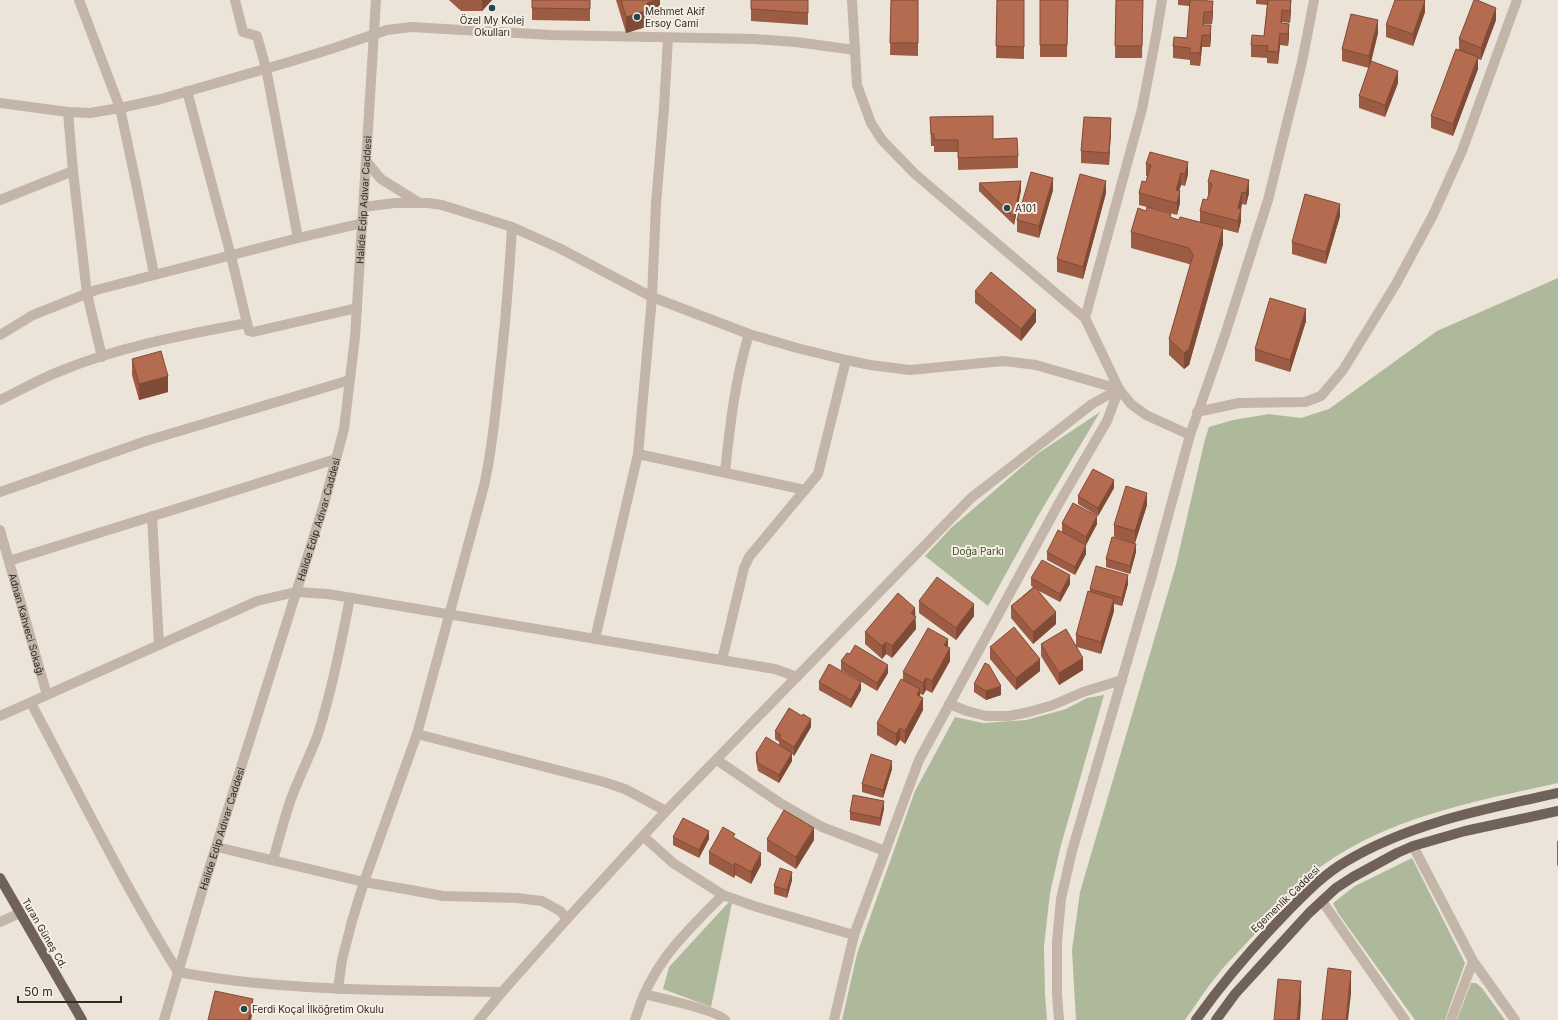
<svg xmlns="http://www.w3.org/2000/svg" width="1558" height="1020" font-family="Inter,sans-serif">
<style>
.green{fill:#aeb99b}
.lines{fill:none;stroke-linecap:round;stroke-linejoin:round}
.minor{stroke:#c3b5a7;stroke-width:10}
.major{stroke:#716259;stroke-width:10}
.wall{fill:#9c5c44}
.shaded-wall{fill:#7f4b37}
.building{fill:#b56b4f;stroke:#7f4b37}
.poi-dot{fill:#22484c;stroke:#f5eee4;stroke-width:1.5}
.labels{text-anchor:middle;stroke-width:4;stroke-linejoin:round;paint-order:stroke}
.poi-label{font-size:10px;fill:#312a26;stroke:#f5eee4;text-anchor:start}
.street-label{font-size:10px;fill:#312a26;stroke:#f5eee4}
.park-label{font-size:10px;fill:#404b2e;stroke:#f5eee4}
</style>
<rect width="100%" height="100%" fill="#ede4d9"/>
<!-- green -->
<g class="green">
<path d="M1558,278v505c-86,19 -176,35 -247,91l-88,94 -15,19 -23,33h-109l-4,-70 8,-58 96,-327 29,-126 4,-12 24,-7 36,-6 32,4 28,-9 108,-78z"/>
<polygon points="1100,412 1038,516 988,606 925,556 951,528 1037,454"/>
<polygon points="1104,695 1061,845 1050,893 1044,946 1045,994 1047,1020 842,1020 857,954 915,791 955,717 983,723 1026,720 1066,709 1087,698"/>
<polygon points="1412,858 1465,963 1445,1020 1415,1020 1338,913 1333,903 1355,886"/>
<polygon points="728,903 732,903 711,1007 663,989 669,967"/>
<polygon points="1476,983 1482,988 1505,1020 1457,1020 1471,983"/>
</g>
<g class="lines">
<!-- minor -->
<g class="minor">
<polyline points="79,0 120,108 136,183 154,274"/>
<polyline points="235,0 243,32 257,36 266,68 298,238"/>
<polyline points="852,0 857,85 871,123 882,140 915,174 1085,318 1119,389 1131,404 1146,415 1190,435"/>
<polyline points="0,103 68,112 90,113 120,108 161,99 289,62 331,49 387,30 411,27 551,35 754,39 796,42 855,50"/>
<polyline points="68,112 73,171 87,294 102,357"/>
<polyline points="366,161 381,179 418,202"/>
<polyline points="0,200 73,171"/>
<polyline points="364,207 394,203 428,203 442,205 512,227 559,248 652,297 749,334 797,348 846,360 870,365 910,370 1003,361 1036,365 1119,389"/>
<polyline points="1085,318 1142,109 1156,36 1162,0"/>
<polyline points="247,323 249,331 253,332 357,308"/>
<polyline points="0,335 33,315 96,290 298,238 363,223"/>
<path d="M0,400c19,-9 38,-20 58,-28 60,-25 125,-37 189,-49l-16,-67 -44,-165"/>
<polyline points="1197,412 1239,403 1305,402 1321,396 1343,370 1396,284 1433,215 1462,151 1517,0"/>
<polyline points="638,454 805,490"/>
<path d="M725,472c5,-46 10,-93 24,-138"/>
<polyline points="0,492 146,441 350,380"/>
<polyline points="152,516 159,645"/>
<path id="s1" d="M0,530l47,165"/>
<polyline points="9,561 336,459"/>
<polyline points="595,639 638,454 652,297 656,204 664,108 668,38"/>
<polyline points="722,660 744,568 749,557 818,474 846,360"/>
<path d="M31,703c48,90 93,182 147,269 107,20 216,18 324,20"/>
<polyline points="949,704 967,711 986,716 1009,716 1029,712 1053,705 1083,692 1122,680"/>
<polyline points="0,716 257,601 296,592 328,594 775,669 797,677"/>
<polyline points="417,734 604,782 625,789 666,811"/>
<polyline points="717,760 780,803 822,827 885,851"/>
<polyline points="643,836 673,863 723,895 757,907 854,935"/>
<polyline points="1413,846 1473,961 1515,1020"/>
<polyline points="217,847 364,882 405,889 443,896 517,898 542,901 560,911 567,919"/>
<path d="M273,860c6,-21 11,-41 18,-61 8,-22 19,-43 27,-65 14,-44 23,-91 32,-136"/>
<polyline points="1322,901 1405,1020"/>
<polyline points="0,922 20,913"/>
<path d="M338,989l4,-29 10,-39 12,-39 53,-148 67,-248c8,-35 11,-70 15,-106 6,-51 10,-102 13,-153"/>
<path d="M644,994c13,3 76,17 81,26"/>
<path id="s2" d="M164,1020l39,-132 121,-384 20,-75 11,-92 21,-337"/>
<polyline points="479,1020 502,992 567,919 666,811 971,498 1092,404 1119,389"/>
<path d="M635,1020c16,-56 48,-85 88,-125"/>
<polyline points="834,1020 854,935 919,760 1059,503 1107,421 1119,389"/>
<polyline points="1059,1020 1057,994 1057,942 1061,899 1072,851 1151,579 1190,435 1225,335 1268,200 1302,62 1314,0"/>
<polyline points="1451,1020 1473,961"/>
</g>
<!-- major -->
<g class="major">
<polyline points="0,878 82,1020"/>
<path d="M1196,1020c29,-41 57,-73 92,-109 18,-18 35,-36 57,-49 65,-39 140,-53 213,-69"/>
<polyline points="1216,1020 1235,994 1309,913 1336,888 1353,877 1397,853 1413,846 1465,831 1558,811"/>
</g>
</g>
<!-- wall -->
<g class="wall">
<polygon points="449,0 492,0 482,11 461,11"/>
<polygon points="532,0 590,0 590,21 532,20"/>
<polygon points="616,0 660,0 660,15 649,18 649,26 626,33"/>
<polygon points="891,0 918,0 918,56 890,55"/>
<polygon points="997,0 1024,0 1024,59 996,58"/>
<polygon points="1040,0 1068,0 1067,57 1040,57"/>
<polygon points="1116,0 1143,0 1142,58 1115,58"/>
<polygon points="1178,0 1207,0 1213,13 1212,24 1204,24 1204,25 1211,25 1211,38 1210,47 1202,47 1200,66 1190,65 1190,60 1173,58 1173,46 1187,38 1190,6 1178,5"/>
<polygon points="1256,0 1291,0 1290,23 1282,22 1282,23 1289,24 1289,36 1288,46 1280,45 1278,64 1267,63 1267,58 1251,57 1251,45 1264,36 1267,5 1256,4"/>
<polygon points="751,9 808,10 808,25 751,21"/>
<polygon points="1425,12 1413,46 1386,37 1386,25"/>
<polygon points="1496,20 1481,60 1478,59 1478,69 1453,136 1431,128 1431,116 1459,50 1459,39"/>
<polygon points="1378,33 1371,63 1398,83 1385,117 1359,108 1359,96 1369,68 1342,61 1342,49"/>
<polygon points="930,117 993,139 1018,156 1018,168 958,170 958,152 934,152 934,146 931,146"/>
<polygon points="1111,130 1109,165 1081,163 1081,151"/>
<polygon points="1146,164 1188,174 1185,186 1181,185 1179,190 1180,203 1177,215 1139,205 1139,193 1146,182 1147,176 1146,176"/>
<polygon points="1208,182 1249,193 1246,205 1242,204 1241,209 1241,221 1238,233 1223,229 1223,244 1189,365 1184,369 1169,355 1169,339 1190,265 1189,264 1131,248 1131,232 1171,218 1179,220 1200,222 1200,211 1207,200 1209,195 1208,195"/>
<polygon points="979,183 1021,190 1014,225 979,191"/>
<polygon points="1053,190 1039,238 1017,232 1017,220"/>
<polygon points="1106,193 1083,279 1057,272 1057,259"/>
<polygon points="1340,216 1326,264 1292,254 1292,242"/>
<polygon points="975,291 1036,322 1021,341 975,303"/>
<polygon points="1306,321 1290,372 1255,361 1255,349"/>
<polygon points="132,359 168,392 139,400 132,375"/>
<polygon points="1114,488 1098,516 1078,504 1078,496"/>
<polygon points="1147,505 1135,543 1136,552 1130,574 1106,567 1106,559 1132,543 1114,537 1114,525"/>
<polygon points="1062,523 1097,524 1086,545 1062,532"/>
<polygon points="1047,552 1086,554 1075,575 1047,560"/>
<polygon points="1031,578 1070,584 1060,602 1037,590 1056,624 1033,644 1011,618 1011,606 1033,587 1031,586"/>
<polygon points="1128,584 1122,606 1114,604 1114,611 1101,654 1077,647 1083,670 1059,685 1041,656 1041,644 1076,646 1076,635 1090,592 1090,589"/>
<polygon points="919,601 974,616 956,640 919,613"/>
<polygon points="915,617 916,629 892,658 886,654 882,659 865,644 865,632"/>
<polygon points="948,647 950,661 932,693 926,690 923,695 920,694 923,710 905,744 900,740 896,746 877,735 877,723 903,680 903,672"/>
<polygon points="990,647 1040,671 1016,690 990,659"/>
<polygon points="841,661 888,673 877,691 841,670"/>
<polygon points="819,682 861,690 851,708 819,690"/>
<polygon points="974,684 1001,695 986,700 974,692"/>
<polygon points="811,727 794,756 792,754 792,761 779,783 758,771 756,761 756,753 779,745 779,742 775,739 775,731"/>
<polygon points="892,769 883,798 862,792 862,784"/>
<polygon points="884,809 880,826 850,820 850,812"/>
<polygon points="673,837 709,839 699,858 673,845"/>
<polygon points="735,838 761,865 751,884 735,875 734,878 709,864 709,852"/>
<polygon points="767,839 814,840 796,869 767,851"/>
<polygon points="1557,841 1558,841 1558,866 1557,865"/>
<polygon points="792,880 787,898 774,894 774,886"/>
</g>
<!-- shaded-wall -->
<g class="shaded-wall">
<polygon points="482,0 492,0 482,11"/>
<polygon points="657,0 660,0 660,15 649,18 649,26 626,33 626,17 647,3"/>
<polygon points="1291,0 1291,12 1290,23 1290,11"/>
<polygon points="1425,0 1425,12 1413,46 1413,34"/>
<polygon points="1213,1 1213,13 1212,24 1212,12"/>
<polygon points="1496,8 1496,20 1481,60 1481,48"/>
<polygon points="1378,20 1378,33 1369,68 1369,56"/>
<polygon points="1289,24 1289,36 1288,46 1288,34"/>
<polygon points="1211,25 1211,38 1210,47 1210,35"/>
<polygon points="1280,33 1280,45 1278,64 1278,52"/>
<polygon points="1202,35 1202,47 1200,66 1200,53"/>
<polygon points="1478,57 1478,69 1453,136 1453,124"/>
<polygon points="1398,71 1398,83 1385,117 1385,105"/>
<polygon points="1111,118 1111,130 1109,165 1109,153"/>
<polygon points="1188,162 1188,174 1185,186 1185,174"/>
<polygon points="1181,173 1181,185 1176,202 1176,190"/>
<polygon points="1053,178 1053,190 1039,238 1039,226"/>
<polygon points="1249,180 1249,193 1246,205 1246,193"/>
<polygon points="1021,181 1021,190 1014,225 1014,217"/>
<polygon points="1106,181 1106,193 1083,279 1083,267"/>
<polygon points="1180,191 1180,203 1177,215 1177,203"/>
<polygon points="1242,192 1242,204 1238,220 1238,208"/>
<polygon points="1340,204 1340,216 1326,264 1326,252"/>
<polygon points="1241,209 1241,221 1238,233 1238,221"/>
<polygon points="1223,228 1223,244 1189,365 1184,369 1184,353"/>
<polygon points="1306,309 1306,321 1290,372 1290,360"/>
<polygon points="1036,310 1036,322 1021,341 1021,329"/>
<polygon points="168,376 168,392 139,400 139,384"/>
<polygon points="1114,480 1114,488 1098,516 1098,508"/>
<polygon points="1147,493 1147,505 1135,543 1135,531"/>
<polygon points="1097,516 1097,524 1086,545 1086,537"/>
<polygon points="1136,544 1136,552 1130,574 1130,566"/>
<polygon points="1086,545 1086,554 1075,575 1075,567"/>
<polygon points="1070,575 1070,584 1060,602 1060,594"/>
<polygon points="1128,575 1128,584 1122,606 1122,598"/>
<polygon points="1114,599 1114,611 1101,654 1101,642"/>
<polygon points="974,604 974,616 956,640 956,628"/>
<polygon points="915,608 916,629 892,658 892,646 911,613"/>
<polygon points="1056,612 1056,624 1033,644 1033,632"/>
<polygon points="948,639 948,651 944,645"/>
<polygon points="886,642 886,654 882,659 882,646"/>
<polygon points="950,648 950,661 932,693 932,681"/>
<polygon points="1083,658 1083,670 1059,685 1059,673"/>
<polygon points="1040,659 1040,671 1016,690 1016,678"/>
<polygon points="888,665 888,673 877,691 877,683"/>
<polygon points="926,678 926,690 923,695 923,683"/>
<polygon points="861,682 861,690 851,708 851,700"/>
<polygon points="1001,686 1001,695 986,700 986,691"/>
<polygon points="920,689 920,701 917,695"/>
<polygon points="923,698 923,710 905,744 905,731"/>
<polygon points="811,719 811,727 794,756 794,747"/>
<polygon points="900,728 900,740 896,746 896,734"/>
<polygon points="792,753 792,761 779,783 779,775"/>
<polygon points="892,761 892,769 883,798 883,790"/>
<polygon points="884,801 884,809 880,826 880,818"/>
<polygon points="814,828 814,840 796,869 796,857"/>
<polygon points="709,831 709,839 699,858 699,850"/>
<polygon points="761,853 761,865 751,884 751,872"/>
<polygon points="735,863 735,875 734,878 734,866"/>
<polygon points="792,872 792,880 787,898 787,890"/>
<polygon points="1351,971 1351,994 1348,1020 1346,1020"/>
<polygon points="1301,981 1301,1004 1300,1020 1297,1020"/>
<polygon points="253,999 253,1011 251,1020 248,1020"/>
</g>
<!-- building -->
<g class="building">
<polygon points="532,0 590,0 590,9 532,8"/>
<polygon points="621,0 657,0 647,3 649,10 626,17"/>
<polygon points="751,0 808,0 808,13 751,9"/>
<polygon points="891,0 918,0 918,43 890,43"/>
<polygon points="997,0 1024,0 1024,47 996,46"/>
<polygon points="1040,0 1068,0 1067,45 1040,45"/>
<polygon points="1116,0 1143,0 1142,46 1115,46"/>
<polygon points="1190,0 1206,0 1206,1 1213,1 1212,12 1204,12 1203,25 1211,25 1210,35 1202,35 1200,53 1190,53 1190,48 1173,46 1174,37 1187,38"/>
<polygon points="1268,0 1291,0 1290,11 1282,10 1281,23 1289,24 1288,34 1280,33 1278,52 1267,51 1268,46 1251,45 1252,35 1264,36"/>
<polygon points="1395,0 1425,0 1413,34 1386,25"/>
<polygon points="1474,0 1477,0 1496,8 1481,48 1459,39"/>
<polygon points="1351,14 1378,20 1369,56 1342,49"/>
<polygon points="1456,49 1478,57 1453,124 1431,116"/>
<polygon points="1371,61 1398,71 1385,105 1359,96"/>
<polygon points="993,116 993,139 1017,138 1018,156 958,158 958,140 934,140 934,134 931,134 930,117"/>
<polygon points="1084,117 1111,118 1109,153 1081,151"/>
<polygon points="1150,152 1188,162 1185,174 1181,173 1176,190 1180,191 1177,203 1139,193 1142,181 1146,182 1151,165 1146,164"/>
<polygon points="1211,170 1249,180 1246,193 1242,192 1238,208 1241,209 1238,221 1200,211 1203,199 1207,200 1212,184 1208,182"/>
<polygon points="1031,172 1053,178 1039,226 1017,220"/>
<polygon points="1080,174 1106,181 1083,267 1057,259"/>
<polygon points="1021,181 1014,217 979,183"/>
<polygon points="1305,194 1340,204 1326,252 1292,242"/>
<polygon points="1147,207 1171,214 1170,217 1179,220 1180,217 1223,228 1189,349 1184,353 1169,339 1193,255 1189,248 1131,232 1138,208 1146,211"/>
<polygon points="991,272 1036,310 1021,329 975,291"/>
<polygon points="1270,298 1306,309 1290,360 1255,349"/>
<polygon points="161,351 168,376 139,384 132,359"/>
<polygon points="1093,469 1114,480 1098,508 1078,496"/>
<polygon points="1126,486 1147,493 1135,531 1114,525"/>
<polygon points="1073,503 1097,516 1086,537 1062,523"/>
<polygon points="1058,530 1086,545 1075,567 1047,552"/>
<polygon points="1112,537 1136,544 1130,566 1106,559"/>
<polygon points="1042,560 1070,575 1060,594 1031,578"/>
<polygon points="1096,566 1128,575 1122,598 1090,589"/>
<polygon points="937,577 974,604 956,628 919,601"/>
<polygon points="1035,587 1056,612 1033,632 1011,606"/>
<polygon points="1088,591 1114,599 1101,642 1076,635"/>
<polygon points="898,593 915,608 911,613 916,617 892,646 886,642 882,646 865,632"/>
<polygon points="1014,627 1040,659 1016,678 990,647"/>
<polygon points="928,628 948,639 944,645 950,648 932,681 926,678 923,683 903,672"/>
<polygon points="1066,629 1083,658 1059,673 1041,644"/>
<polygon points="855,645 888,665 877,683 841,661 847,653 850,654"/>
<polygon points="985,663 989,665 1001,686 986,691 974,684"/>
<polygon points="829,664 861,682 851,700 819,682"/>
<polygon points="901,679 920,689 917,695 923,698 905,731 900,728 896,734 877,723"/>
<polygon points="789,708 802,716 803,714 811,719 794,747 779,738 781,735 775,731"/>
<polygon points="766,737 792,753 779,775 758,763 756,753"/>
<polygon points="871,754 892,761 883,790 862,784"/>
<polygon points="853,795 884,801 880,818 850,812"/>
<polygon points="784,810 814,828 796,857 767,839"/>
<polygon points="683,818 709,831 699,850 673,837"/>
<polygon points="723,827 735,834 733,837 761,853 751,872 735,863 734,866 709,852"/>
<polygon points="780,868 792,872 787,890 774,886"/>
<polygon points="1328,968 1351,971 1346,1020 1322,1020"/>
<polygon points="1278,979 1301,981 1297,1020 1274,1020"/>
<polygon points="215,991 253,999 248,1020 208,1020"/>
</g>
<!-- markers -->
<g class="poi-dot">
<circle cx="492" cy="8" r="4"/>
<circle cx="637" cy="17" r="4"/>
<circle cx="1007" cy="208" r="4"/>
<circle cx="244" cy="1009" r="4"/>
</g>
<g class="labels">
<!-- poi labels -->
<g class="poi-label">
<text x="645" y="15">Mehmet Akif<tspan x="645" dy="12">Ersoy Cami</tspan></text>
<text x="492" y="24" text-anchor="middle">Özel My Kolej<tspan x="492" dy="12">Okulları</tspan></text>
<text x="1015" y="212">A101</text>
<text x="252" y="1013">Ferdi Koçal İlköğretim Okulu</text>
</g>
<!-- street labels -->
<g class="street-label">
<text dy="4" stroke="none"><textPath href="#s2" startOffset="848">Halide Edip Adıvar Caddesi</textPath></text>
<text dy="4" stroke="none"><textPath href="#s2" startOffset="524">Halide Edip Adıvar Caddesi</textPath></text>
<text dy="4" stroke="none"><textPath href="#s1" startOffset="98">Adnan Kahveci Sokağı</textPath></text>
<text dy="4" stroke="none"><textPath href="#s2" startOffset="200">Halide Edip Adıvar Caddesi</textPath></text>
<text transform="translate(1285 899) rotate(-44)" y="4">Egemenlik Caddesi</text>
<text transform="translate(45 933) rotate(60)" y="4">Turan Güneş Cd.</text>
</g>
<!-- park labels -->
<g class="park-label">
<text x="978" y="555">Doğa Parkı</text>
</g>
</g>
<!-- scale -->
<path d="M18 996v6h103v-6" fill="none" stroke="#312a26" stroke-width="2"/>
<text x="24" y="996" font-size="12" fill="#312a26" stroke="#f5eee4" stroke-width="3" paint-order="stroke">50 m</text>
</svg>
